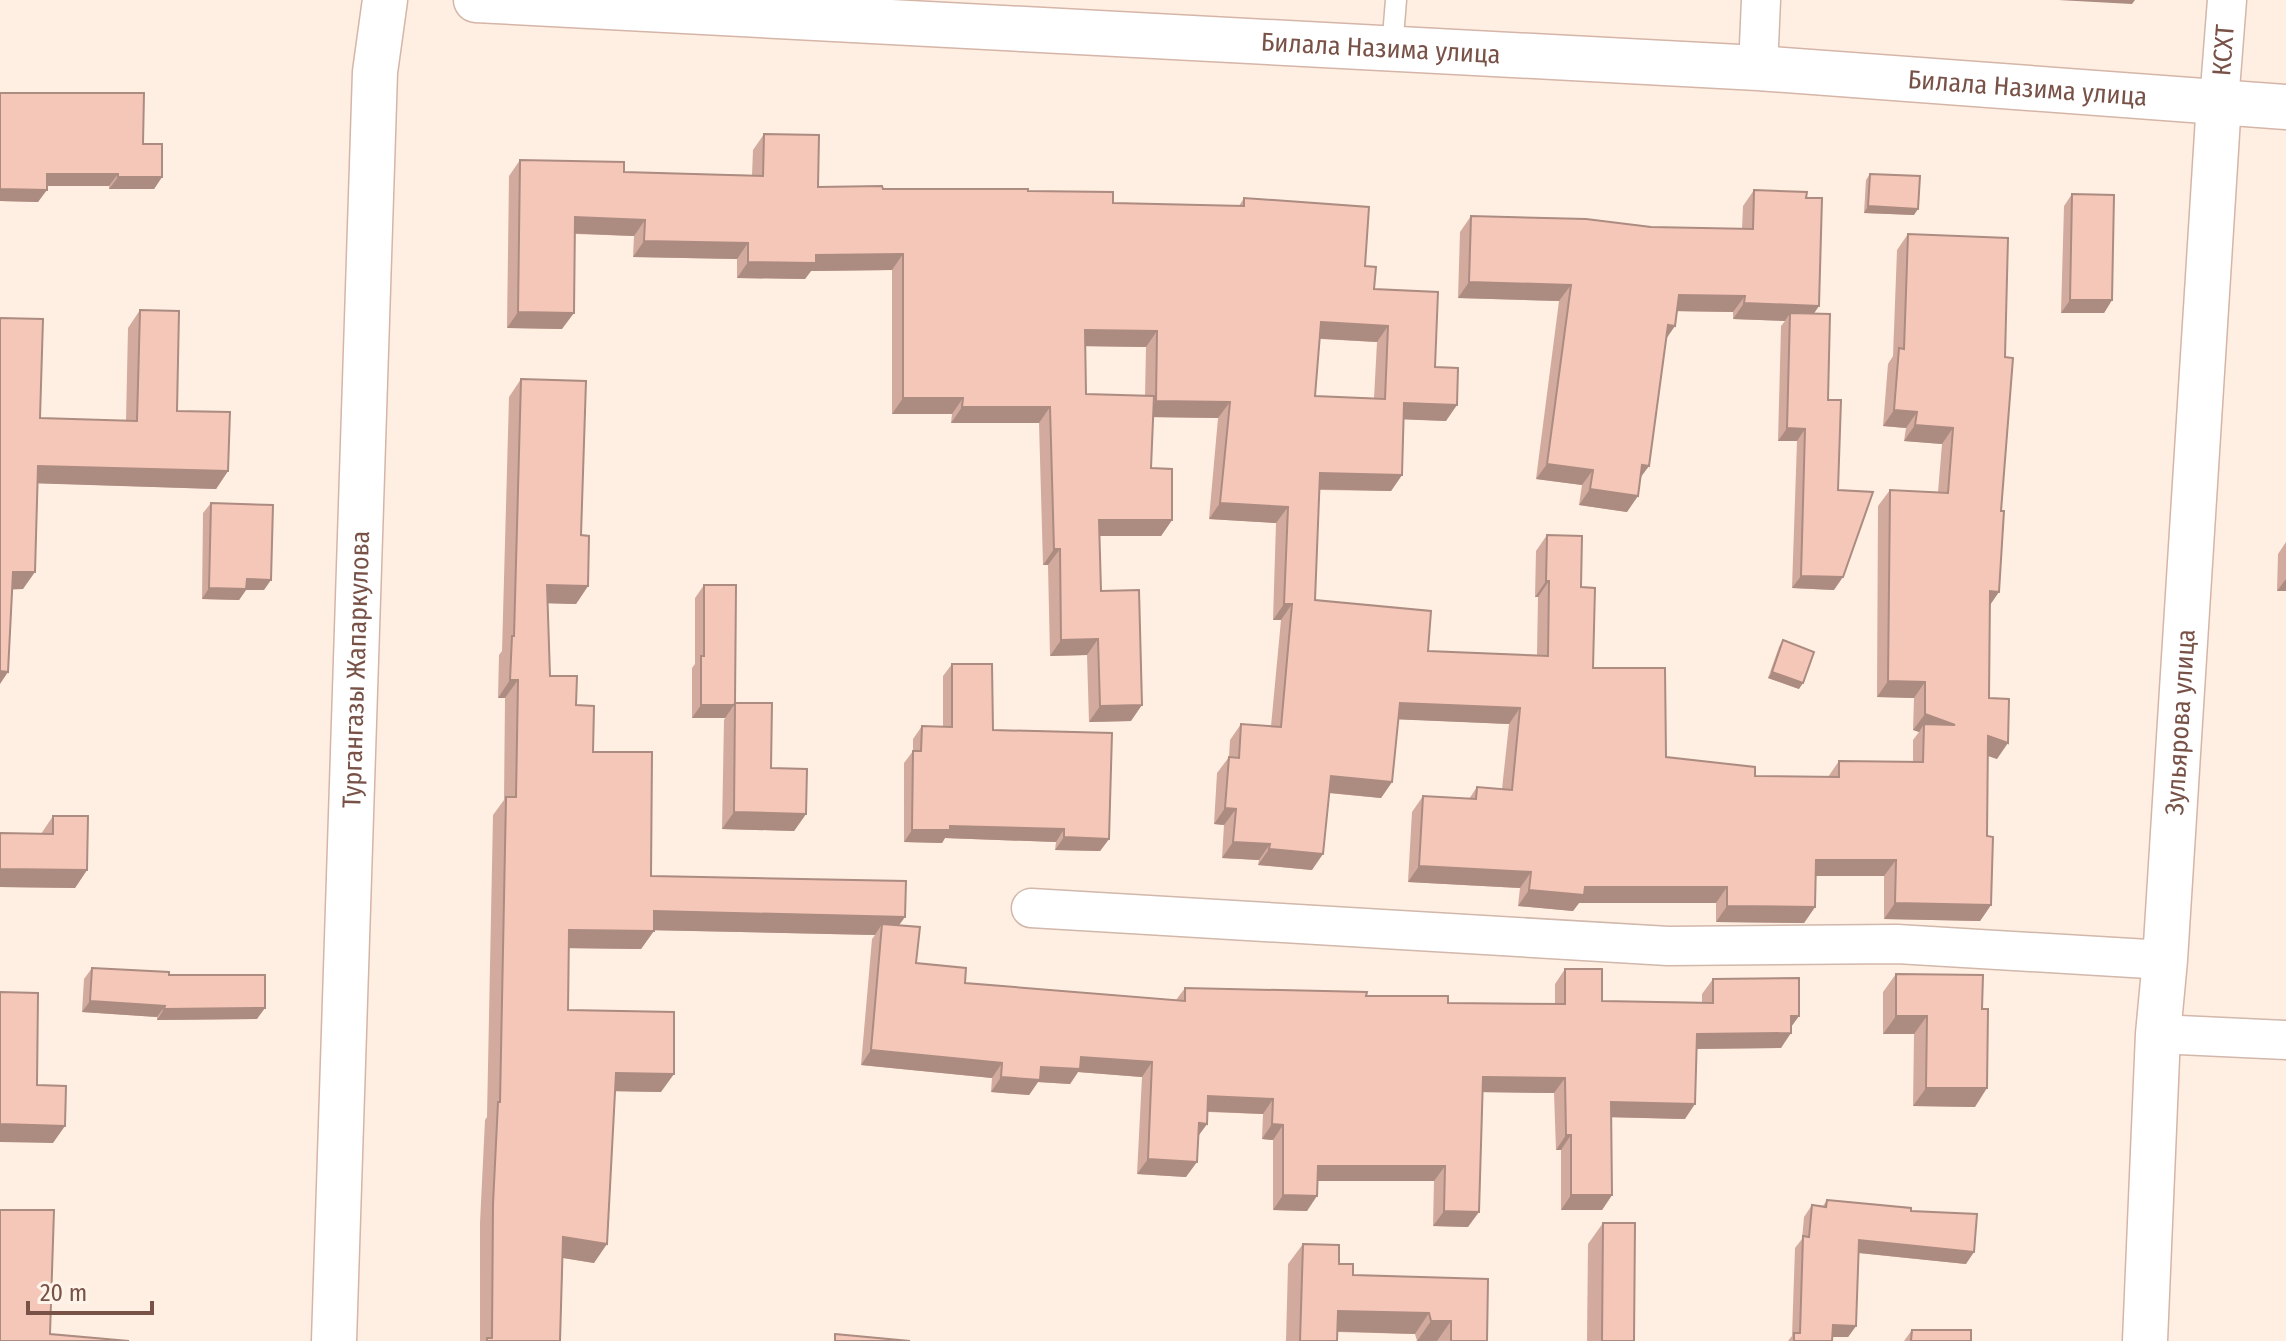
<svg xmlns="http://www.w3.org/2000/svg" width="2286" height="1341" font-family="'Fira Sans Condensed',sans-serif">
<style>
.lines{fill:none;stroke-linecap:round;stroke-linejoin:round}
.lane-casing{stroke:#d2b7ab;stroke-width:23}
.street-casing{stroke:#d2b7ab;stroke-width:41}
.secondary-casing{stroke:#d5b5a8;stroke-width:47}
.lane{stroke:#fff;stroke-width:20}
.street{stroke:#fff;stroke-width:38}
.secondary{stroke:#fff;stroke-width:44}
.wall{fill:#d3ab9e;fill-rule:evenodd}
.shaded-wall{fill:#ac8b81}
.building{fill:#f5c7b8;stroke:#ac8b81;stroke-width:2;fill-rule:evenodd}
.labels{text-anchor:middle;stroke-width:8;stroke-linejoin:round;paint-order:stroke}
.street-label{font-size:26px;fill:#785147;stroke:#fff4ea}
</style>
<rect width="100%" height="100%" fill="#feefe2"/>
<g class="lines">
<defs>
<path id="lane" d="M 1392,49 L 1396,0"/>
<g id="street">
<path d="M 1758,68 L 1761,0"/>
<path id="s1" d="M 2219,102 L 2227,0"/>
<path d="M 1031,908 L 1668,946 L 1897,944 L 2165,960"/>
<path d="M 2158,1034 L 2286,1040"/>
</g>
<g id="secondary">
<path id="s2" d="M 476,0 L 1758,68 L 2286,107"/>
<path id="s3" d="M 334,1341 L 375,72 L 385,0"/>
<path id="s4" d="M 2145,1341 L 2158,1034 L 2165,960 L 2219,102"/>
</g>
</defs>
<use href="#lane" class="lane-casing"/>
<use href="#street" class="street-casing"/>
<use href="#secondary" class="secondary-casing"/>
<use href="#lane" class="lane"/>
<use href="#street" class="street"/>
<use href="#secondary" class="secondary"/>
</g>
<g class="wall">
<path d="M 0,93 L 143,144 L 162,177 L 154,189 L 109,189 L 109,186 L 47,186 L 38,202 L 0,201 Z"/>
<path d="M 764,134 L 818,187 L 883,189 L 1028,191 L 1113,203 L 1239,206 L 1244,198 L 1365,266 L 1374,289 L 1435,367 L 1446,421 L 1404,419 L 1402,475 L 1391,491 L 1319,490 L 1315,600 L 1428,651 L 1537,655 L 1538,597 L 1535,597 L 1536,551 L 1547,535 L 1581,587 L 1593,668 L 1666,757 L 1755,776 L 1828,777 L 1839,761 L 1913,762 L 1913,740 L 1919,732 L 1913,730 L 1914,698 L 1877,697 L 1878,506 L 1890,490 L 1938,492 L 1942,444 L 1904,441 L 1906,428 L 1883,426 L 1888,364 L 1893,356 L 1897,250 L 1908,234 L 2008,238 L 1990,605 L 1989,698 L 1997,759 L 1988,756 L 1987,836 L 1991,905 L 1980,921 L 1884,919 L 1884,876 L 1816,876 L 1815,907 L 1804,923 L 1716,922 L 1716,903 L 1579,903 L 1573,911 L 1518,906 L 1520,888 L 1408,882 L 1412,812 L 1423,796 L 1469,799 L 1477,787 L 1502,789 L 1509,724 L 1398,719 L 1392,782 L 1381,798 L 1329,793 L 1312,870 L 1258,865 L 1259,860 L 1222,858 L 1224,825 L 1214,824 L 1217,773 L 1229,757 L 1230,740 L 1241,724 L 1271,726 L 1281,620 L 1273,620 L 1276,523 L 1209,519 L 1218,418 L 1153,417 L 1151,468 L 1172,520 L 1161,536 L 1099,536 L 1101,591 L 1131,721 L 1089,722 L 1087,655 L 1050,656 L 1048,565 L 1043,565 L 1039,423 L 951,423 L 952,414 L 892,414 L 892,270 L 811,271 L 805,279 L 737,278 L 737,259 L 633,257 L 634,236 L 575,234 L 562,329 L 507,328 L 509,176 L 520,160 L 624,172 L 752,175 L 753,150 ZM 1320,339 L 1377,342 L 1374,398 L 1315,396 ZM 1085,346 L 1146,347 L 1145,396 L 1086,394 Z"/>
<path d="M 1870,174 L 1914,215 L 1864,213 L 1866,180 Z"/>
<path d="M 1754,190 L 1806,198 L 1819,306 L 1813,314 L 1828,400 L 1834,590 L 1792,588 L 1797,441 L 1778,441 L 1781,326 L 1785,321 L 1733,319 L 1733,312 L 1677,311 L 1666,338 L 1641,478 L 1627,512 L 1579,505 L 1582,485 L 1536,479 L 1559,301 L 1458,298 L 1460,232 L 1471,216 L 1651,227 L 1742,229 L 1743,206 Z"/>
<path d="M 2072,194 L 2112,300 L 2104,313 L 2061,313 L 2064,206 Z"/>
<path d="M 140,310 L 177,411 L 228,471 L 216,489 L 38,483 L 23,589 L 12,589 L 0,684 L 43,319 L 40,418 L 126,421 L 128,328 Z"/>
<path d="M 521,379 L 581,535 L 588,586 L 576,604 L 548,603 L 550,676 L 576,705 L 593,752 L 651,876 L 899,925 L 916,963 L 965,983 L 1176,1000 L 1185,988 L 1366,996 L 1448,1003 L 1555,1004 L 1555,984 L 1565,969 L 1602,1001 L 1702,1002 L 1702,994 L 1713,979 L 1799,1016 L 1791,1027 L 1781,1048 L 1697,1049 L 1685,1119 L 1611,1117 L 1612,1195 L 1602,1210 L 1561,1210 L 1561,1150 L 1556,1150 L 1554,1093 L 1483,1092 L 1468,1227 L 1433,1226 L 1434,1181 L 1317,1181 L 1307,1211 L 1273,1210 L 1273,1140 L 1262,1139 L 1263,1114 L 1207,1112 L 1207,1124 L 1198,1136 L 1186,1177 L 1137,1174 L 1142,1077 L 1078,1072 L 1070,1084 L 1038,1082 L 1029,1095 L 991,1092 L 992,1078 L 861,1065 L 872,939 L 875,935 L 654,930 L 641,949 L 569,948 L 568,1010 L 661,1092 L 615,1091 L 594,1263 L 563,1258 L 560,1341 L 480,1341 L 480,1223 L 485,1120 L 487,1117 L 493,815 L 504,800 L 505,698 L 498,698 L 499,655 L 502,651 L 509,397 Z"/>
<path d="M 211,503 L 264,590 L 246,590 L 239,600 L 202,599 L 203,513 Z"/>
<path d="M 2286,542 L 2286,591 L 2277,591 L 2278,554 Z"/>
<path d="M 704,585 L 735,703 L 771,768 L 806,814 L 794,831 L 722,829 L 724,720 L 725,718 L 692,718 L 692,668 L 695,664 L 695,598 Z"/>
<path d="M 1783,640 L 1799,689 L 1768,678 L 1779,647 Z"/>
<path d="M 952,664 L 993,730 L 1109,839 L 1100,851 L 1055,850 L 1056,842 L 945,838 L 942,843 L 904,842 L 904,763 L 913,751 L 913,739 L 922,726 L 943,727 L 943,676 Z"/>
<path d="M 53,816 L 87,870 L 75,888 L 0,887 L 0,833 L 41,834 Z"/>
<path d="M 92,968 L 169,975 L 257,1019 L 157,1020 L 157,1017 L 82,1012 L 84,979 Z"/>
<path d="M 1896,974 L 1982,1009 L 1975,1107 L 1913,1106 L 1914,1034 L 1883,1034 L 1883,992 Z"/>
<path d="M 1827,1200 L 1911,1211 L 1966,1264 L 1858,1253 L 1856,1326 L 1848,1337 L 1832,1337 L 1832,1341 L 1788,1341 L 1792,1336 L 1795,1248 L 1802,1239 L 1804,1217 L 1812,1205 L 1823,1206 Z"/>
<path d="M 1603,1223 L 1634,1341 L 1587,1341 L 1588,1244 Z"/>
<path d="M 1303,1244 L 1339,1264 L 1353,1275 L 1488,1279 L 1487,1341 L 1417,1341 L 1415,1334 L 1337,1332 L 1337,1341 L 1286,1341 L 1288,1264 Z"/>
<path d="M 1912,1330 L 1971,1341 L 1904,1341 Z"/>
</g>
<g class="shaded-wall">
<path d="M 2058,0 L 2135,0 L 2132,4 Z"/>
<path d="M 47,174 L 118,174 L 109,186 L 39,186 Z"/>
<path d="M 118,177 L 162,177 L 154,189 L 109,189 Z"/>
<path d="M 0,189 L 47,190 L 38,202 L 0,201 Z"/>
<path d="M 1868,206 L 1918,209 L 1914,215 L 1864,213 Z"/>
<path d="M 575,217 L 645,220 L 634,236 L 564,233 Z"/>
<path d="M 644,241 L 748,243 L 737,259 L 633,257 Z"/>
<path d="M 903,254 L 892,270 L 811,271 L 805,279 L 737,278 L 748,262 L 816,255 Z"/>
<path d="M 1469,282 L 1571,285 L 1559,301 L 1458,298 Z"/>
<path d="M 1679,295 L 1745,296 L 1733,312 L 1668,311 Z"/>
<path d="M 2070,300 L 2112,300 L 2104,313 L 2061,313 Z"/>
<path d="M 1744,303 L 1819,306 L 1808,322 L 1790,313 L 1785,321 L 1733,319 Z"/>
<path d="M 518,312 L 574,313 L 562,329 L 507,328 Z"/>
<path d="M 1321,322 L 1388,326 L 1377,342 L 1310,338 Z"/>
<path d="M 1668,325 L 1675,326 L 1664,342 Z"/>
<path d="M 1085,330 L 1157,331 L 1146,347 L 1073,346 Z"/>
<path d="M 903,398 L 963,398 L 952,414 L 892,414 Z"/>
<path d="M 1156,401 L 1230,402 L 1218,418 L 1144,417 Z"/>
<path d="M 1404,403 L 1457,405 L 1446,421 L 1393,419 Z"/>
<path d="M 962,407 L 1050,407 L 1039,423 L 951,423 Z"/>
<path d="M 1894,410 L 1917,412 L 1906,428 L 1883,426 Z"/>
<path d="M 1915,425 L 1953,428 L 1942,444 L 1904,441 Z"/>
<path d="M 1787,428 L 1805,429 L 1797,441 L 1778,441 Z"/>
<path d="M 1547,464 L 1593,470 L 1582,485 L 1536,479 Z"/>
<path d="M 1642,465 L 1649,466 L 1638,481 Z"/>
<path d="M 38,466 L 228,471 L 216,489 L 26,483 Z"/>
<path d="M 1320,473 L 1402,475 L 1391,491 L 1309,489 Z"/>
<path d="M 1590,489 L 1638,496 L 1627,512 L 1579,505 Z"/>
<path d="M 1220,503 L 1288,507 L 1276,523 L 1209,519 Z"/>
<path d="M 1099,520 L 1172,520 L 1161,536 L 1088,536 Z"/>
<path d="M 1054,549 L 1060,549 L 1048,565 L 1043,565 Z"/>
<path d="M 13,572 L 35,572 L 23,589 L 0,590 Z"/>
<path d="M 1801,576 L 1843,577 L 1834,590 L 1792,588 Z"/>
<path d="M 247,579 L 271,580 L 264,590 L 246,590 L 239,600 L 202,599 L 209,588 Z"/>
<path d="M 2286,579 L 2286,591 L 2277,591 Z"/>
<path d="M 1546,581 L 1549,581 L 1538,597 L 1535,597 Z"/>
<path d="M 547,585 L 588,586 L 576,604 L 534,603 Z"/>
<path d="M 1990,591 L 1999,592 L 1988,608 Z"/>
<path d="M 1284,604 L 1292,604 L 1281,620 L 1273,620 Z"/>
<path d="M 1098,639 L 1087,655 L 1050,656 L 1061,640 Z"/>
<path d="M 0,671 L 8,672 L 0,684 Z"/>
<path d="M 1772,672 L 1803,683 L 1799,689 L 1768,678 Z"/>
<path d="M 510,680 L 518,680 L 505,698 L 498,698 Z"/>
<path d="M 1888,681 L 1925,682 L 1914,698 L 1877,697 Z"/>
<path d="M 1400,703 L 1520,708 L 1509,724 L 1389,719 Z"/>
<path d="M 701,705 L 734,705 L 725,718 L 692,718 Z"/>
<path d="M 1142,705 L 1131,721 L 1089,722 L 1100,706 Z"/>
<path d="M 1925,714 L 1955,725 L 1924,724 L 1919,732 L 1913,730 Z"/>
<path d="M 1988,736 L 2008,743 L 1997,759 L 1977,752 Z"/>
<path d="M 1331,776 L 1392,782 L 1381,798 L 1320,792 Z"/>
<path d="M 1225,808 L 1236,809 L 1224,825 L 1214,824 Z"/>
<path d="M 734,812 L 806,814 L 794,831 L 722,829 Z"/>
<path d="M 950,826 L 1064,829 L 1056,842 L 945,838 L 942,843 L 904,842 L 912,830 Z"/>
<path d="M 1064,837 L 1109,839 L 1100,851 L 1055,850 Z"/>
<path d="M 1233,842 L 1270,844 L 1259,860 L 1222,858 Z"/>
<path d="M 1269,849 L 1323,854 L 1312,870 L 1258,865 Z"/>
<path d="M 1816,860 L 1896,860 L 1884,876 L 1805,876 Z"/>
<path d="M 1419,866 L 1531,872 L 1520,888 L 1408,882 Z"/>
<path d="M 0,869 L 87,870 L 75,888 L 0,887 Z"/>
<path d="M 1585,887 L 1727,887 L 1716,903 L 1579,903 L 1573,911 L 1518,906 L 1529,890 Z"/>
<path d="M 1895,903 L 1991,905 L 1980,921 L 1884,919 Z"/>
<path d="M 1727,906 L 1815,907 L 1804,923 L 1716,922 Z"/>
<path d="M 654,911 L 905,917 L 892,935 L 882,924 L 875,935 L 642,930 Z"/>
<path d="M 569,930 L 654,931 L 641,949 L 556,948 Z"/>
<path d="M 90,1001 L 165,1006 L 157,1017 L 82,1012 Z"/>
<path d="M 265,1008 L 257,1019 L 157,1020 L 164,1009 Z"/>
<path d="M 1791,1016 L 1799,1016 L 1788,1031 Z"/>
<path d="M 1896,1016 L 1927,1016 L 1914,1034 L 1883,1034 Z"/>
<path d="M 1791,1033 L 1781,1048 L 1686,1049 L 1697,1034 Z"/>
<path d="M 871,1050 L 1002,1063 L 992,1078 L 861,1065 Z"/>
<path d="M 1081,1057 L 1152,1062 L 1142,1077 L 1078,1072 L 1070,1084 L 1038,1082 L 1029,1095 L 991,1092 L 1001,1077 Z"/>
<path d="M 616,1073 L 674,1074 L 661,1092 L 603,1091 Z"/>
<path d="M 1483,1077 L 1565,1078 L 1554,1093 L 1473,1092 Z"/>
<path d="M 1926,1088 L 1987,1088 L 1975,1107 L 1913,1106 Z"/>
<path d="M 1208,1096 L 1273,1099 L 1263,1114 L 1197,1111 Z"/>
<path d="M 1611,1102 L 1695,1104 L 1685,1119 L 1601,1117 Z"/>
<path d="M 1199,1123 L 1207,1124 L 1196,1139 Z"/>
<path d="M 0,1124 L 65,1126 L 53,1143 L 0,1142 Z"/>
<path d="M 1272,1124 L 1283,1125 L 1273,1140 L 1262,1139 Z"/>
<path d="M 1566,1135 L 1571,1135 L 1561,1150 L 1556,1150 Z"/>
<path d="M 1148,1159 L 1197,1162 L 1186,1177 L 1137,1174 Z"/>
<path d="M 1318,1166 L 1445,1166 L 1434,1181 L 1307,1181 Z"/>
<path d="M 1283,1195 L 1317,1196 L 1307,1211 L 1273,1210 Z"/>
<path d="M 1571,1195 L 1612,1195 L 1602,1210 L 1561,1210 Z"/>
<path d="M 1444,1211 L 1479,1212 L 1468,1227 L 1433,1226 Z"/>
<path d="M 563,1237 L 607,1244 L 594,1263 L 551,1256 Z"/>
<path d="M 1859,1240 L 1974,1252 L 1966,1264 L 1850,1252 Z"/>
<path d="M 1338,1311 L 1429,1313 L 1415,1334 L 1324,1331 Z"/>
<path d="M 1431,1321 L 1451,1321 L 1437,1341 L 1417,1341 Z"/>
<path d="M 1833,1325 L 1856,1326 L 1848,1337 L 1824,1337 Z"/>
</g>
<g class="building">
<path d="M 0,93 L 144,93 L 143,144 L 162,144 L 162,177 L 118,177 L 118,174 L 47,174 L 47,190 L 0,189 Z"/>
<path d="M 764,134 L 819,135 L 818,187 L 882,186 L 883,189 L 1028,189 L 1028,191 L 1113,192 L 1113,203 L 1244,206 L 1244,198 L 1369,207 L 1365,266 L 1376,267 L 1374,289 L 1438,292 L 1435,367 L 1458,368 L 1457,405 L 1404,403 L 1402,475 L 1320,473 L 1315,600 L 1431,611 L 1428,651 L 1548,656 L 1549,581 L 1546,581 L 1547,535 L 1582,536 L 1581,587 L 1595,588 L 1593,668 L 1665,668 L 1666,757 L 1755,767 L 1755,776 L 1839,777 L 1839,761 L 1923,762 L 1924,724 L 1955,725 L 1925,714 L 1925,682 L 1888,681 L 1890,490 L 1948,493 L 1953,428 L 1915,425 L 1917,412 L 1894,410 L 1899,348 L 1904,349 L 1908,234 L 2008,238 L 2005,357 L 2013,358 L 2001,511 L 2004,511 L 1999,592 L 1990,591 L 1989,698 L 2009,699 L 2008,743 L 1988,736 L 1987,836 L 1993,837 L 1991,905 L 1895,903 L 1896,860 L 1816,860 L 1815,907 L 1727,906 L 1727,887 L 1585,887 L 1584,895 L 1529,890 L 1531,872 L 1419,866 L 1423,796 L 1476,799 L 1477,787 L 1512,790 L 1520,708 L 1400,703 L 1392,782 L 1331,776 L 1323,854 L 1269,849 L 1270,844 L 1233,842 L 1236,809 L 1225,808 L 1229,757 L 1239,758 L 1241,724 L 1281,727 L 1292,604 L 1284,604 L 1288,507 L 1220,503 L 1230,402 L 1156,401 L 1157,331 L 1085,330 L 1086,394 L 1154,396 L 1151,468 L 1172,469 L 1172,520 L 1099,520 L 1101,591 L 1139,590 L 1142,705 L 1100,706 L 1098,639 L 1061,640 L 1060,549 L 1054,549 L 1050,407 L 962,407 L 963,398 L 903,398 L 903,254 L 816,255 L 816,263 L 748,262 L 748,243 L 644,241 L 645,220 L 575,217 L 574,313 L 518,312 L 520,160 L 624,162 L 624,172 L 763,176 ZM 1321,322 L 1388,326 L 1385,399 L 1315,396 Z"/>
<path d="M 1870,174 L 1920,176 L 1918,209 L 1868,206 Z"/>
<path d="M 1754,190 L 1807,192 L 1806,198 L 1822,198 L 1819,306 L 1744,303 L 1745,296 L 1679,295 L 1675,326 L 1668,325 L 1649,466 L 1642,465 L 1638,496 L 1590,489 L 1593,470 L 1547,464 L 1571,285 L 1469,282 L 1471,216 L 1586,219 L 1651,227 L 1753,229 Z"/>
<path d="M 2072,194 L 2114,195 L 2112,300 L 2070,300 Z"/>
<path d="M 140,310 L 179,311 L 177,411 L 230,412 L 228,471 L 38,466 L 35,572 L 13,572 L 8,672 L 0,671 L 0,318 L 43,319 L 40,418 L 137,421 Z"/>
<path d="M 1790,313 L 1830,314 L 1828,400 L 1841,400 L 1838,490 L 1873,492 L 1843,577 L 1801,576 L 1805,429 L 1787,428 Z"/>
<path d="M 521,379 L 586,381 L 581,535 L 589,536 L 588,586 L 547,585 L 550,676 L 577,676 L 576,705 L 594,706 L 593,752 L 652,752 L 651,876 L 906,881 L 905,917 L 654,911 L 654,931 L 569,930 L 568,1010 L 674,1012 L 674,1074 L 616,1073 L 607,1244 L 563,1237 L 560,1341 L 487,1341 L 487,1338 L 492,1338 L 493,1204 L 498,1102 L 500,1102 L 506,797 L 516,797 L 518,680 L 510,680 L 512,636 L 514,636 Z"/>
<path d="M 211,503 L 273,505 L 271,580 L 247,579 L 246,589 L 209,588 Z"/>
<path d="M 704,585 L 736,585 L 735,703 L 734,705 L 701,705 L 701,656 L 704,656 Z"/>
<path d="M 1783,640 L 1814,652 L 1803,683 L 1772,672 Z"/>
<path d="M 952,664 L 992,664 L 993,730 L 1112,733 L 1109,839 L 1064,837 L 1064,829 L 950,826 L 950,830 L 912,830 L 913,751 L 921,751 L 922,726 L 952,727 Z"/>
<path d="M 735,703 L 772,703 L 771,768 L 807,769 L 806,814 L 734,812 Z"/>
<path d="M 53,816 L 88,816 L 87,870 L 0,869 L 0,833 L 53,834 Z"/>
<path d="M 882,924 L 920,927 L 916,963 L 966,968 L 965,983 L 1185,1001 L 1185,988 L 1367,992 L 1366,996 L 1448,996 L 1448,1003 L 1565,1004 L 1565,969 L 1602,969 L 1602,1001 L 1713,1003 L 1713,979 L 1799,978 L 1799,1016 L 1791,1016 L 1791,1033 L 1697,1034 L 1695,1104 L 1611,1102 L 1612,1195 L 1571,1195 L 1571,1135 L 1566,1135 L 1565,1078 L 1483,1077 L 1479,1212 L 1444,1211 L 1445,1166 L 1318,1166 L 1317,1196 L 1283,1195 L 1283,1125 L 1272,1124 L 1273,1099 L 1208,1096 L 1207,1124 L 1199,1123 L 1197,1162 L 1148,1159 L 1152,1062 L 1081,1057 L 1080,1069 L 1041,1067 L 1040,1080 L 1001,1077 L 1002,1063 L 871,1050 Z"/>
<path d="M 92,968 L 169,972 L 169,975 L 265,975 L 265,1008 L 164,1009 L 165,1006 L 90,1001 Z"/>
<path d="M 1896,974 L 1983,975 L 1982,1009 L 1988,1009 L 1987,1088 L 1926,1088 L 1927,1016 L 1896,1016 Z"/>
<path d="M 0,992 L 38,993 L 37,1085 L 66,1086 L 65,1126 L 0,1124 Z"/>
<path d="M 1827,1200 L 1911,1208 L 1911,1211 L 1977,1214 L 1974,1252 L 1859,1240 L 1856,1326 L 1833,1325 L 1832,1341 L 1794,1341 L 1794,1333 L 1800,1333 L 1803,1236 L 1809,1237 L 1812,1205 L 1826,1207 Z"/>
<path d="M 0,1210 L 54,1210 L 50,1334 L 129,1341 L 0,1341 Z"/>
<path d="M 1603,1223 L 1635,1223 L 1634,1341 L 1602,1341 Z"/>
<path d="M 1303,1244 L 1339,1245 L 1339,1264 L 1353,1264 L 1353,1275 L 1488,1279 L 1487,1341 L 1451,1341 L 1451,1321 L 1431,1321 L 1429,1313 L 1338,1311 L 1337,1341 L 1300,1341 Z"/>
<path d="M 1912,1330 L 1971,1330 L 1971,1341 L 1911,1341 Z"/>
<path d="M 835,1334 L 910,1341 L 835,1341 Z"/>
</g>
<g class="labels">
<g class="street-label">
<text dy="9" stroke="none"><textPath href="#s2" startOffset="906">Билала Назима улица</textPath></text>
<text dy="9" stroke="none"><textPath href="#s1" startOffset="52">КСХТ</textPath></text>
<text dy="9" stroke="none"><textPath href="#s2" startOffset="1554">Билала Назима улица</textPath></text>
<text dy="9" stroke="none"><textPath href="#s3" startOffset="672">Тургангазы Жапаркулова</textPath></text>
<text dy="9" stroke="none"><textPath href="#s4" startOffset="620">Зульярова улица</textPath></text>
</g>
</g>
<path d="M28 1301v12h124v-12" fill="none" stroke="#785147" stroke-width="4"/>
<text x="40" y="1301" font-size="24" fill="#785147" stroke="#fff4ea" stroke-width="6" paint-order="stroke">20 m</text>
</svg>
